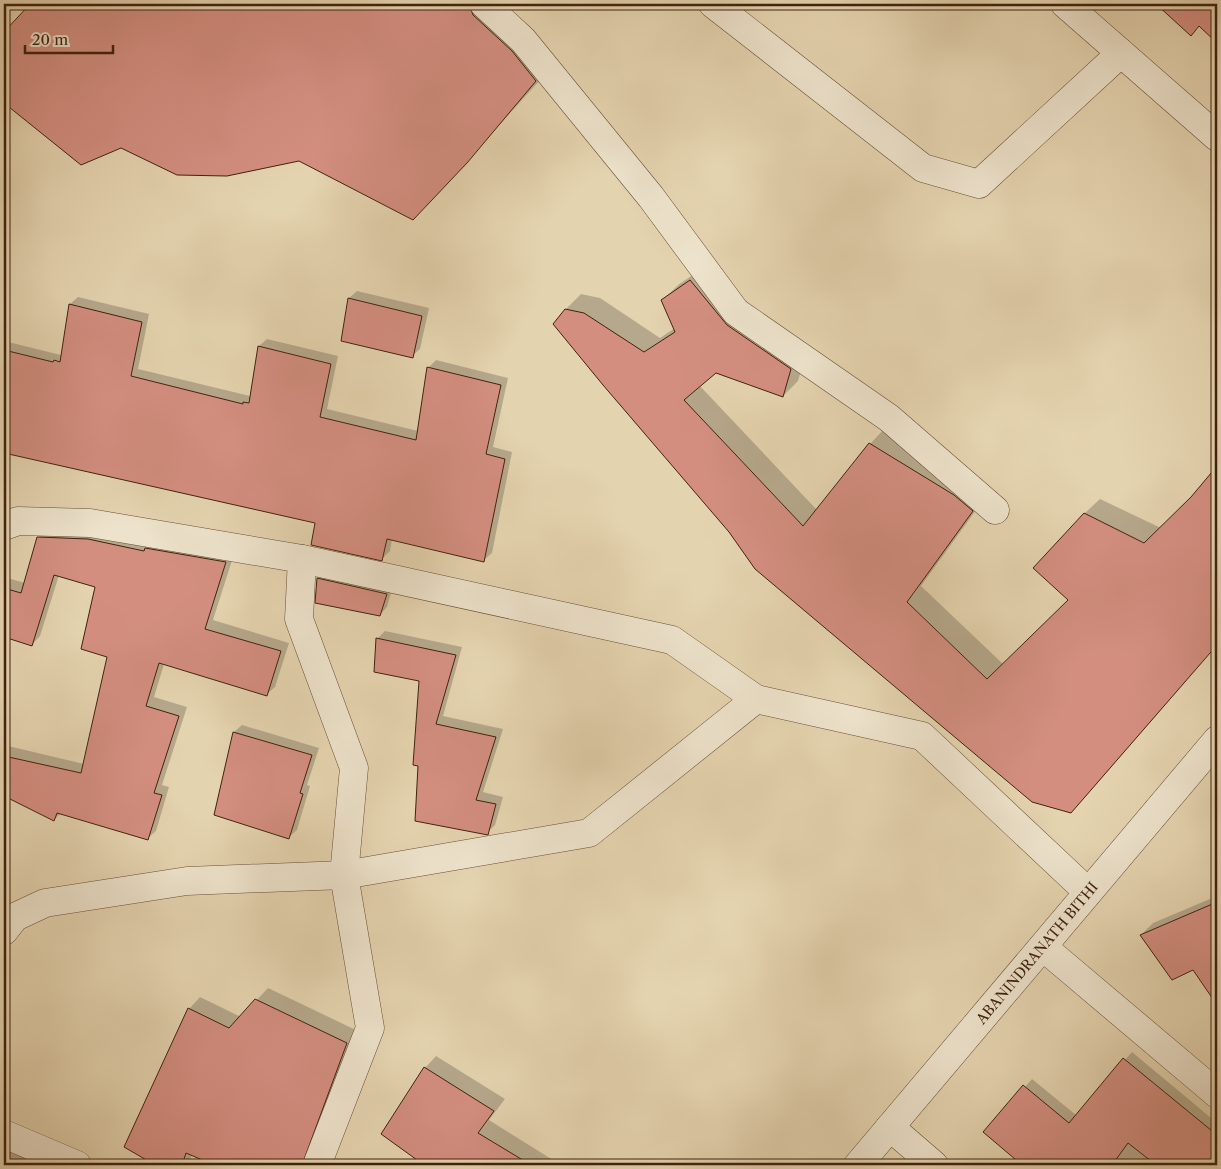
<svg xmlns="http://www.w3.org/2000/svg" width="1221" height="1169" font-family="'Libre Caslon Text',serif">
<style>
.shadow{fill:#0003}
.building{fill:#d38e80;stroke:#41220e}
.lines{fill:none;stroke-linecap:round;stroke-linejoin:round}
.minor-casing{stroke:#6a4e36;stroke-width:29}
.minor{stroke:#ede2cb;stroke-width:28}
.labels{text-anchor:middle;stroke-width:4;stroke-linejoin:round;paint-order:stroke}
.street-label{font-size:14px;fill:#41220e;stroke:#ede2cb}
</style>
<rect width="100%" height="100%" fill="#e4d3af"/>
<filter id="stains"><feTurbulence type="fractalNoise" baseFrequency=".004" numOctaves="4"/><feColorMatrix values="0 0 0 0 .2 0 0 0 0 .09 0 0 0 0 .02 0 0 0 .5 -.17"/></filter>
<radialGradient id="worn" r=".72"><stop offset=".6" stop-color="#630" stop-opacity="0"/><stop offset="1" stop-color="#630" stop-opacity=".3"/></radialGradient>
<g class="shadow">
<path d="M 31,4 L 492,4 L 543,77 L 428,203 L 299,159 L 121,147 L 81,164 L 4,101 L 4,34 Z"/>
<path d="M 1159,4 L 1217,4 L 1217,41 L 1200,25 L 1191,34 Z"/>
<path d="M 706,266 L 742,310 L 806,354 L 798,381 L 783,396 L 716,372 L 700,386 L 817,510 L 870,444 L 885,428 L 987,495 L 921,586 L 1003,664 L 1069,600 L 1084,514 L 1100,499 L 1161,528 L 1195,495 L 1217,468 L 1217,645 L 1086,796 L 1033,801 L 756,568 L 566,309 L 581,294 L 600,298 L 660,338 L 675,328 L 663,300 L 678,285 Z"/>
<path d="M 357,291 L 429,308 L 420,349 L 412,356 L 349,298 Z"/>
<path d="M 78,297 L 149,314 L 138,369 L 250,396 L 259,346 L 267,339 L 338,356 L 327,409 L 418,431 L 428,368 L 436,360 L 508,378 L 493,447 L 512,452 L 492,553 L 484,560 L 392,539 L 390,551 L 382,559 L 316,522 L 4,453 L 4,341 L 61,355 L 70,304 Z"/>
<path d="M 46,529 L 234,554 L 213,620 L 289,643 L 275,687 L 266,695 L 164,664 L 154,697 L 187,707 L 162,785 L 169,787 L 156,831 L 147,839 L 61,813 L 54,820 L 7,797 L 4,808 L 4,745 L 84,764 L 109,657 L 96,586 L 59,575 L 40,636 L 32,645 L 4,636 L 4,577 L 25,583 L 38,538 Z"/>
<path d="M 326,571 L 393,586 L 387,607 L 380,615 L 318,579 Z"/>
<path d="M 385,631 L 462,647 L 443,716 L 503,729 L 483,792 L 503,797 L 495,825 L 487,833 L 419,765 L 420,680 L 377,639 Z"/>
<path d="M 242,725 L 319,748 L 307,785 L 310,786 L 297,830 L 289,837 L 215,815 L 234,732 Z"/>
<path d="M 1217,896 L 1217,1002 L 1194,968 L 1141,935 L 1153,923 Z"/>
<path d="M 268,988 L 358,1031 L 311,1165 L 218,1165 L 192,1155 L 188,1165 L 158,1165 L 126,1147 L 189,1009 L 200,997 L 241,1017 Z"/>
<path d="M 1132,1052 L 1217,1123 L 1217,1165 L 1025,1165 L 985,1132 L 1032,1079 L 1076,1115 Z"/>
<path d="M 436,1056 L 505,1099 L 489,1120 L 561,1165 L 427,1165 L 382,1133 L 425,1068 Z"/>
<path d="M 4,1147 L 63,1165 L 4,1165 Z"/>
</g>
<g class="building">
<path d="M 30,4 L 469,4 L 473,15 L 512,51 L 536,81 L 467,163 L 413,220 L 299,161 L 227,176 L 177,175 L 121,148 L 81,165 L 4,103 L 4,32 Z"/>
<path d="M 1156,4 L 1217,4 L 1217,43 L 1199,26 L 1191,36 Z"/>
<path d="M 690,280 L 727,325 L 791,369 L 783,397 L 716,373 L 684,400 L 803,526 L 869,443 L 954,495 L 973,511 L 907,602 L 987,679 L 1068,600 L 1033,568 L 1084,513 L 1144,543 L 1191,497 L 1217,466 L 1217,645 L 1071,813 L 1032,802 L 755,569 L 729,532 L 603,385 L 553,324 L 565,309 L 584,313 L 644,352 L 675,332 L 661,300 Z"/>
<path d="M 348,298 L 422,316 L 413,358 L 341,341 Z"/>
<path d="M 69,304 L 142,322 L 131,376 L 243,404 L 243,402 L 249,403 L 258,346 L 331,364 L 320,417 L 416,440 L 427,367 L 501,385 L 486,454 L 505,459 L 484,562 L 387,539 L 382,561 L 311,545 L 315,523 L 4,453 L 4,350 L 53,362 L 54,360 L 60,362 Z"/>
<path d="M 37,537 L 88,539 L 144,551 L 145,548 L 226,562 L 205,629 L 281,651 L 267,696 L 159,663 L 146,706 L 179,716 L 154,793 L 162,795 L 148,840 L 57,813 L 54,821 L 4,796 L 4,756 L 81,773 L 107,657 L 81,649 L 95,587 L 54,575 L 32,646 L 4,637 L 4,588 L 21,593 Z"/>
<path d="M 317,578 L 387,594 L 380,616 L 315,603 Z"/>
<path d="M 376,638 L 456,655 L 436,724 L 496,737 L 476,800 L 496,804 L 488,835 L 415,821 L 418,766 L 413,765 L 419,681 L 374,672 Z"/>
<path d="M 233,732 L 312,755 L 300,793 L 303,794 L 289,839 L 214,815 Z"/>
<path d="M 1217,902 L 1217,1005 L 1193,970 L 1172,980 L 1140,935 Z"/>
<path d="M 255,999 L 347,1043 L 302,1165 L 214,1165 L 186,1153 L 182,1165 L 155,1165 L 124,1147 L 188,1008 L 229,1028 Z"/>
<path d="M 1123,1058 L 1217,1135 L 1217,1165 L 1156,1165 L 1128,1143 L 1112,1165 L 1022,1165 L 983,1132 L 1023,1085 L 1069,1123 Z"/>
<path d="M 424,1067 L 494,1111 L 478,1133 L 531,1165 L 424,1165 L 381,1134 Z"/>
</g>
<g class="lines">
<defs>
<g id="minor">
<path d="M 484,4 L 523,40 L 651,197 L 736,312 L 889,418 L 995,510"/>
<path d="M 713,4 L 923,168 L 979,184 L 1121,53"/>
<path d="M 1065,4 L 1217,137"/>
<path d="M 4,526 L 18,521 L 90,523 L 302,559 L 299,619 L 354,768 L 344,875 L 370,1028 L 317,1165"/>
<path d="M 302,559 L 672,640 L 756,699 L 922,736 L 1088,892"/>
<path d="M 4,931 L 15,917 L 45,903 L 187,881 L 344,875 L 589,833 L 756,699"/>
<path d="M 1043,947 L 1217,1094"/>
<path d="M 890,1127 L 934,1165"/>
<path d="M 4,1134 L 77,1165"/>
<path d="M 858,1165 L 1217,740"/>
</g>
</defs>
<use href="#minor" class="minor-casing"/>
<use href="#minor" class="minor"/>
</g>
<g class="labels">
<g class="street-label">
<text transform="translate(1037 953) rotate(-50)" y="5">ABANINDRANATH BITHI</text>
</g>
</g>
<rect width="1221" height="1169" fill="none" stroke="#e4d3af" stroke-width="20"/>
<rect x="5" y="5" width="1211" height="1159" fill="none" stroke="#41220e" stroke-width="2.5"/>
<rect x="10" y="10" width="1201" height="1149" fill="none" stroke="#41220e"/>
<path d="M25 45v8h88v-8" fill="none" stroke="#41220e" stroke-width="2.5"/>
<text x="32" y="45" font-size="15" fill="#41220e" stroke="#ede2cb" stroke-width="4" paint-order="stroke">20 m</text>
<rect width="100%" height="100%" filter="url(#stains)"/>
<rect width="100%" height="100%" fill="url(#worn)"/>
</svg>
